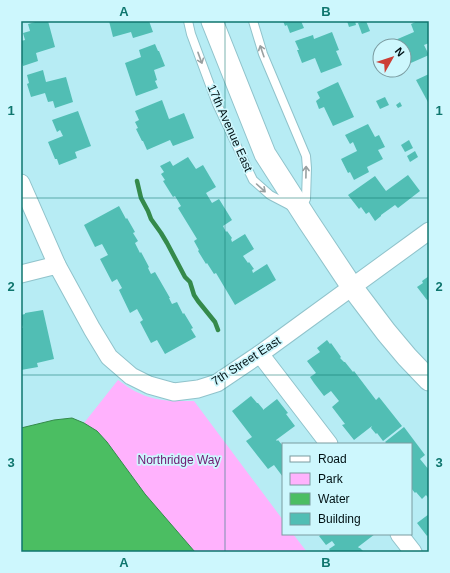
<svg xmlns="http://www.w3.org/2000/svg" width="450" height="573" font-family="Helvetica,sans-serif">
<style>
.green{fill:#ffb2fd}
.water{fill:#4bbe62;stroke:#348a4b}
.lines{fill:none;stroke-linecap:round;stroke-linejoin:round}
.stream{stroke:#348a4b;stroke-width:4.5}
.building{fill:#51beb4}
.service-casing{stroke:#90c3cb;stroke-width:10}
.minor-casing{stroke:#90c3cb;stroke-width:19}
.tertiary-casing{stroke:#90c3cb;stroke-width:23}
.service{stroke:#fff;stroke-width:8}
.minor{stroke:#fff;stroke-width:17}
.tertiary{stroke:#fff;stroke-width:21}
.oneway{stroke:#99a0a1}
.grid{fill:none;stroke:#0f766e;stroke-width:1;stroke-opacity:0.55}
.labels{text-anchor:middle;stroke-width:3.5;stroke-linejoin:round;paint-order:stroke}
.street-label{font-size:12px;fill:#001114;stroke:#cdf7fd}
.park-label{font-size:12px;fill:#6f1971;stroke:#cdf7fd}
.neatline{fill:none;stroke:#0f766e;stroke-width:1.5}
.grid-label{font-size:13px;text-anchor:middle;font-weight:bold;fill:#0f766e}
</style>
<rect width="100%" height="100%" fill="#b7ecf4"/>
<path class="green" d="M 118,380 C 124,384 131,390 139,393 C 156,402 176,401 194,401 L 283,520 L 283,534 L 293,534 L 307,552 L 195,552 L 145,494 L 107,442 L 97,431 L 84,423 Z"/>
<path class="water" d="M 72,418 L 84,423 L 97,431 L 107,442 L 145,494 L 195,552 L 21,552 L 21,428 L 54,420 Z"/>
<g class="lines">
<path class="stream" d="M 137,181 L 141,198 L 148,211 L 151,219 L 161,233 L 167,243 L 185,277 L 190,282 L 194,295 L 198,301 L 215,322 L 218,330"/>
</g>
<g class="building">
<path d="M 39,21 L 48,21 L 55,47 L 36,53 L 38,61 L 23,66 L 21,59 L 21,41 L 25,40 L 23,33 L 30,31 L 28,24 Z"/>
<path d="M 109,21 L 149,21 L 153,32 L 133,38 L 131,32 L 113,37 Z"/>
<path d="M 283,21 L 301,21 L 304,28 L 290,33 L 287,25 L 285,26 Z"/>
<path d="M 347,21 L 355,21 L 356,25 L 349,27 Z"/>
<path d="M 364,21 L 366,21 L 370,31 L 362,34 L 358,23 Z"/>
<path d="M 418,21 L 428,21 L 429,23 L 429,43 L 424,45 L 429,55 L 404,66 L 404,46 L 395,46 L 393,41 L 414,32 L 411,24 Z"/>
<path d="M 332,32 L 339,50 L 336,51 L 342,65 L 321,73 L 315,58 L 302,63 L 297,50 L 299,50 L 295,41 L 313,35 L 314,39 Z"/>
<path d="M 155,44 L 158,51 L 159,51 L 165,66 L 154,70 L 157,80 L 155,81 L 158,88 L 136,96 L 125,63 L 141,57 L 139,50 Z"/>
<path d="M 43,70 L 46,82 L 66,77 L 73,102 L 55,108 L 53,101 L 48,102 L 45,93 L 31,97 L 27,84 L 29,83 L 27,75 Z"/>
<path d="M 429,74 L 429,104 L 416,80 Z"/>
<path d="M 338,82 L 354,117 L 333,126 L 324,107 L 319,109 L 316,101 L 320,98 L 317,92 Z"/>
<path d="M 385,97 L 389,105 L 380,109 L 376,101 Z"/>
<path d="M 162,100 L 169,119 L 184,113 L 194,138 L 173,146 L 170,140 L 147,150 L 143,141 L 142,141 L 136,129 L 138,128 L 135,122 L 139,120 L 135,111 Z"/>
<path d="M 400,102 L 402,106 L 398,108 L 396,105 Z"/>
<path d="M 78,111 L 91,146 L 75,152 L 77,158 L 59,165 L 57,159 L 55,159 L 48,142 L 63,136 L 60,130 L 57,132 L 52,120 Z"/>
<path d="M 368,124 L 375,137 L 379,135 L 385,147 L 378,150 L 383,159 L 367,167 L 369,172 L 354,180 L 350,172 L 348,173 L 341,159 L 357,151 L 353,142 L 350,144 L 345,135 Z"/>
<path d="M 409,140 L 413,148 L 405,152 L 401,145 Z"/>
<path d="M 415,151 L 418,157 L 410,162 L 407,156 Z"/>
<path d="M 188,157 L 196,169 L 203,165 L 216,187 L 206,193 L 212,203 L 219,199 L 232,220 L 223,226 L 226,232 L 227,231 L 232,238 L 231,239 L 232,242 L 245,234 L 254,249 L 243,256 L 248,263 L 249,262 L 254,269 L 252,270 L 253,273 L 267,264 L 276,280 L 235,305 L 216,273 L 214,274 L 207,263 L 206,264 L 198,251 L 199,250 L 194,241 L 197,239 L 178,208 L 181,206 L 175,196 L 173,197 L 163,181 L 165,180 L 161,174 L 164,172 L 160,166 L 170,161 L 173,166 Z"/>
<path d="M 408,175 L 420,191 L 398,208 L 395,205 L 381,215 L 381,216 L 375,221 L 369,212 L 366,214 L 361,207 L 359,209 L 348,195 L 375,176 L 386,191 Z"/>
<path d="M 119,206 L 126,219 L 127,218 L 135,232 L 133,233 L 138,241 L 135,243 L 140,253 L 141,252 L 149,267 L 148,268 L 151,274 L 155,272 L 170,298 L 169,298 L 172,304 L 177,302 L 183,314 L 184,313 L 193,328 L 191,329 L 196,337 L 165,354 L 157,340 L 151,343 L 140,322 L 143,320 L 137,309 L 130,313 L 119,290 L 122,288 L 117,279 L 112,282 L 100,259 L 108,255 L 102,244 L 95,247 L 84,225 Z"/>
<path d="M 429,276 L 429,299 L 427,300 L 417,287 L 423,283 L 422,281 Z"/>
<path d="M 43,310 L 54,359 L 37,363 L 38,367 L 21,370 L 21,328 L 23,328 L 21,321 L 21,315 L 25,314 L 25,313 Z"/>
<path d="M 327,340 L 330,344 L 331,343 L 341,357 L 340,358 L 344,362 L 345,362 L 353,372 L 354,371 L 376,400 L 379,397 L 402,426 L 383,441 L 377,433 L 376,434 L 371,428 L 372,426 L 354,440 L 342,425 L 345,424 L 332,407 L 339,401 L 331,391 L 324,396 L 314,383 L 310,377 L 316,373 L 307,361 L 320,352 L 317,348 Z"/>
<path d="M 251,396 L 257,403 L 258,403 L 263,409 L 263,410 L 277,399 L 288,413 L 286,414 L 295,426 L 276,440 L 277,441 L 278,440 L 283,446 L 282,447 L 283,449 L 283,477 L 274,465 L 268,469 L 246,441 L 252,437 L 232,411 Z"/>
<path d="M 404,427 L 425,455 L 420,459 L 429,470 L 429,499 L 426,495 L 422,499 L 416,492 L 415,493 L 411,488 L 411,444 L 387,444 L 385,442 Z"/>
<path d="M 429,514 L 429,537 L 428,535 L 427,536 L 417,523 Z"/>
<path d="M 322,534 L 375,534 L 358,547 L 359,548 L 360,548 L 364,552 L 331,552 L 329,549 L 335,545 L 332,541 L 326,545 L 319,536 Z"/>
</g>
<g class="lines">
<defs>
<g id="service">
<path d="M 188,21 L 191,34 L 217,104 L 253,180 L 270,195 L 293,207"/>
<path d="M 253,21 L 263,54 L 306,156 L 307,168 L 306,199 L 302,207"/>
</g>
<g id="minor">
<path d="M 21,183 L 57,265"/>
<path d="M 21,274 L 57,265 L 92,329 L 109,357 L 131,376 L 149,385 L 174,392 L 198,389 L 217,383 L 260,354 L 429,231"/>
<path d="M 260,354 L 329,444"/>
<path d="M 399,534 L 413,552"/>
</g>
<path id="tertiary" d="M 212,21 L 265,154 L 308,221 L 352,287 L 386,332 L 407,357 L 429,380"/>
</defs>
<use href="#service" class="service-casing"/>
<use href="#minor" class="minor-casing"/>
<use href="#tertiary" class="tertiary-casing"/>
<use href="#service" class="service"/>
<use href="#minor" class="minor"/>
<use href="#tertiary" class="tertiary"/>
</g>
<defs><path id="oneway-shaft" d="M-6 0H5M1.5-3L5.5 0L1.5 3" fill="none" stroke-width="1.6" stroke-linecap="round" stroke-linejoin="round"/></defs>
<g class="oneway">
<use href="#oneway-shaft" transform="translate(262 51) rotate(-109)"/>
<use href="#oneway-shaft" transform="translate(200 58) rotate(70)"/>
<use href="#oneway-shaft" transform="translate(306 172) rotate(-89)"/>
<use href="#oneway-shaft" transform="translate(261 188) rotate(42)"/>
</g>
<path class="grid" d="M 225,21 L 225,552M 21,198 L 429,198M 21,375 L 429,375"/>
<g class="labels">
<g class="street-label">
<text transform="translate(230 128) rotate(66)" y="4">17th Avenue East</text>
<text transform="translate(246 361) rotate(-33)" y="4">7th Street East</text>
</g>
<g class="park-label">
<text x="179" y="464">Northridge Way</text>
</g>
</g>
<rect width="450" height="573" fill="none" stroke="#cdf7fd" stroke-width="44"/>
<rect x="282" y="443" width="130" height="92" fill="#cdf7fd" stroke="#7b9ba0"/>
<rect x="290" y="456" width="20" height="6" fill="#ffffff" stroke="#7b9ba0"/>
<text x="318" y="463" font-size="12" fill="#001114">Road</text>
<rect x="290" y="473" width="20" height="12" fill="#ffb2fd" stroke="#7b9ba0"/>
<text x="318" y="483" font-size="12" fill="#001114">Park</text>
<rect x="290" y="493" width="20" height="12" fill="#4bbe62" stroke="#7b9ba0"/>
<text x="318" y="503" font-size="12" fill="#001114">Water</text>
<rect x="290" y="513" width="20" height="12" fill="#51beb4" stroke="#7b9ba0"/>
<text x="318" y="523" font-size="12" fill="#001114">Building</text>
<g transform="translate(392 58) rotate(51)"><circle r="19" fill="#cdf7fd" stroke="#7b9ba0"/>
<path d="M0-3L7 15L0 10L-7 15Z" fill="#cc3e36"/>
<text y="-6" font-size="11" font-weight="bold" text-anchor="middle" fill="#001114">N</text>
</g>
<rect x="22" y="22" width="406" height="529" class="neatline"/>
<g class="grid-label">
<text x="124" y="16">A</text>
<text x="326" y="16">B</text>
<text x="11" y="115">1</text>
<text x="439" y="115">1</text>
<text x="11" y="291">2</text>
<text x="439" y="291">2</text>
<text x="11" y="467">3</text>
<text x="439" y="467">3</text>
<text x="124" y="567">A</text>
<text x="326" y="567">B</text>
</g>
</svg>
